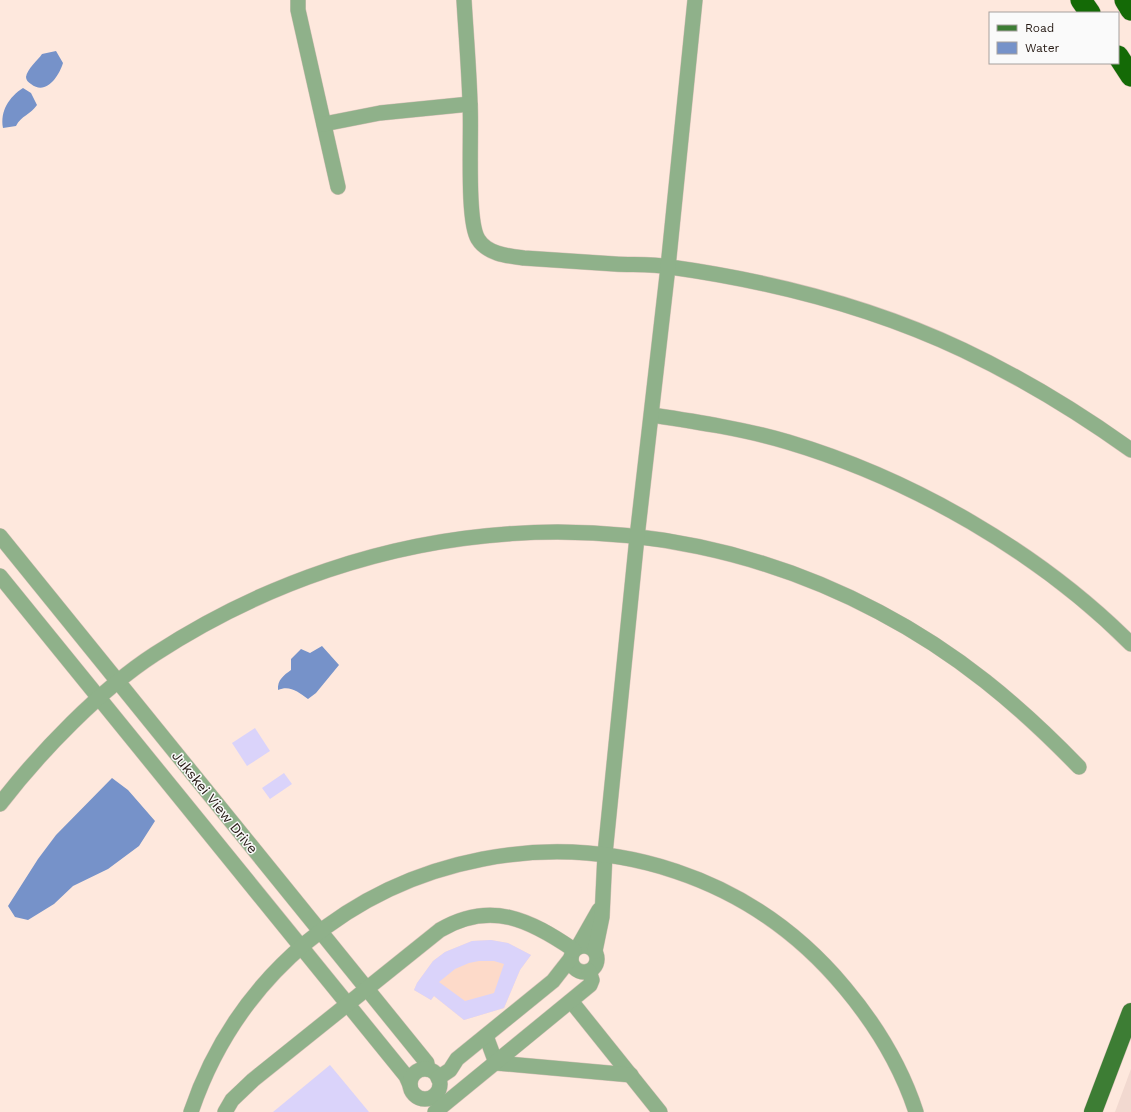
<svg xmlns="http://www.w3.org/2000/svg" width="1131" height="1112" font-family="'Work Sans',sans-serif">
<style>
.commercial{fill:#f2d9d0}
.built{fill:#fddac9}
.water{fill:#7692c9}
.building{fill:#dad3fa;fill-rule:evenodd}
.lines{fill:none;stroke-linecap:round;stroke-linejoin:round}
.minor-casing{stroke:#d7c3b9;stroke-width:16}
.major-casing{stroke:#d7c3b9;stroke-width:19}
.highway-casing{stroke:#d7c3b9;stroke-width:22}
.minor{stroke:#8fb18a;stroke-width:15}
.major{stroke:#3d7d34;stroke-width:18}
.highway{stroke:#146a06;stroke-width:21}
.labels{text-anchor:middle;stroke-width:3;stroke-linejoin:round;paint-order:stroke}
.street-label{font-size:14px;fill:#251913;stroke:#fafafa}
</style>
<rect width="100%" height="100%" fill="#fee8dd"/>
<path class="commercial" d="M 1131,1069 L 1131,1112 L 1115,1112 Z"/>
<path class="built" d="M 491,940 L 508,943 L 531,955 L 520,970 L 504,1008 L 464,1020 L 434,996 L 431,1000 L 414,990 L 417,983 L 433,961 L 445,952 L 472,941 Z"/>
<g class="water">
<path d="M 56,51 L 63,63 C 59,76 46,96 31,84 C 28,82 26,80 26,77 C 27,69 38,60 42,54 Z"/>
<path d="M 23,88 L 31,93 L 37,105 C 31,114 21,116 16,126 L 3,128 C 0,111 9,97 23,88 Z"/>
<path d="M 322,646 L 339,665 L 316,693 L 308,699 C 298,692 290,685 278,690 C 277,680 284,675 291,670 L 291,659 L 301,649 L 310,653 Z"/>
<path d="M 112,778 L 128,790 L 155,821 L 139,846 L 108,869 L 73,886 L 54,904 L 28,920 L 15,917 L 8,906 L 38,859 L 56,835 Z"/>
</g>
<g class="building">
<path d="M 255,728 L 270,751 L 247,766 L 232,743 Z"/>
<path d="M 284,773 L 292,784 L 270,799 L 262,788 Z"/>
<path d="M 491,940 L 508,943 L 531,955 L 520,970 L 504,1008 L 464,1020 L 434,996 L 431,1000 L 414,990 L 417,983 L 433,961 L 445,952 L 472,941 ZM 479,961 L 494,961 L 504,964 L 494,993 L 465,1001 L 439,982 L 455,969 L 469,963 Z"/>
<path d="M 330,1065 L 369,1112 L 273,1112 Z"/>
</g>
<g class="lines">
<defs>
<g id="minor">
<path d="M 298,0 L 298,10 L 338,187"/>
<path d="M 464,0 C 466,34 469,69 470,103 C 472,130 466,220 478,239 C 487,254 508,256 524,258 C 554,260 584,262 615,264 C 633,265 652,264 670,267 C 770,281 872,307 963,350 C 1022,378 1078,412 1131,450"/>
<path d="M 324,124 L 380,113 L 470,104"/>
<path d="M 652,415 C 698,422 744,429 788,442 C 912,479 1039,552 1131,644"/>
<path d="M 0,536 L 427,1063 L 427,1069"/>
<path d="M 0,576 L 406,1076 L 410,1085"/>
<path d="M 0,804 C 40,752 101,689 155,654 C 373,512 647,489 879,612 C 957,653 1018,704 1079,767"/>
<circle cx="584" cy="959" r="13"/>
<path d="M 578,947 L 599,910"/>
<path d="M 595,951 L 602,917 L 605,854 L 637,537 L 668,267 L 695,0"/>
<path d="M 571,1001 L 660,1112"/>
<path d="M 486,1036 L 496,1063 L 631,1075"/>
<circle cx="425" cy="1084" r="15"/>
<path d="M 438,1078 L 450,1070 L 457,1059 L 553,981 L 571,958"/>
<path d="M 191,1112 C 286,832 655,759 845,988 C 876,1025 901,1066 916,1112"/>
<path d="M 225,1112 L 232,1100 L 253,1080 L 440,930 C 491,900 530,920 574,950"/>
<path d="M 435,1112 L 590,985 L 592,980 L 589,971"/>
</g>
<path id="major" d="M 1093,1112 L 1131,1012"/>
<g id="highway">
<path d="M 1081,0 L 1090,13"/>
<path d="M 1125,0 L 1131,10"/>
<path d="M 1118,56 L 1131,76"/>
</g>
</defs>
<use href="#minor" class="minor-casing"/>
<use href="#major" class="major-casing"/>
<use href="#highway" class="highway-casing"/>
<use href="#minor" class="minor"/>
<use href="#major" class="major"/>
<use href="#highway" class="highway"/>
</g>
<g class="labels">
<g class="street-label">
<text transform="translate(215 802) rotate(51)" y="5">Jukskei View Drive</text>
</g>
</g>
<rect x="989" y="12" width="130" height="52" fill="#fafafa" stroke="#a5a09e"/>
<rect x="997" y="25" width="20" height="6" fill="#3d7d34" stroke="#a5a09e"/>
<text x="1025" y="32" font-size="12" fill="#251913">Road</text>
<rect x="997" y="42" width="20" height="12" fill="#7692c9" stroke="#a5a09e"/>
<text x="1025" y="52" font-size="12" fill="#251913">Water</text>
</svg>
